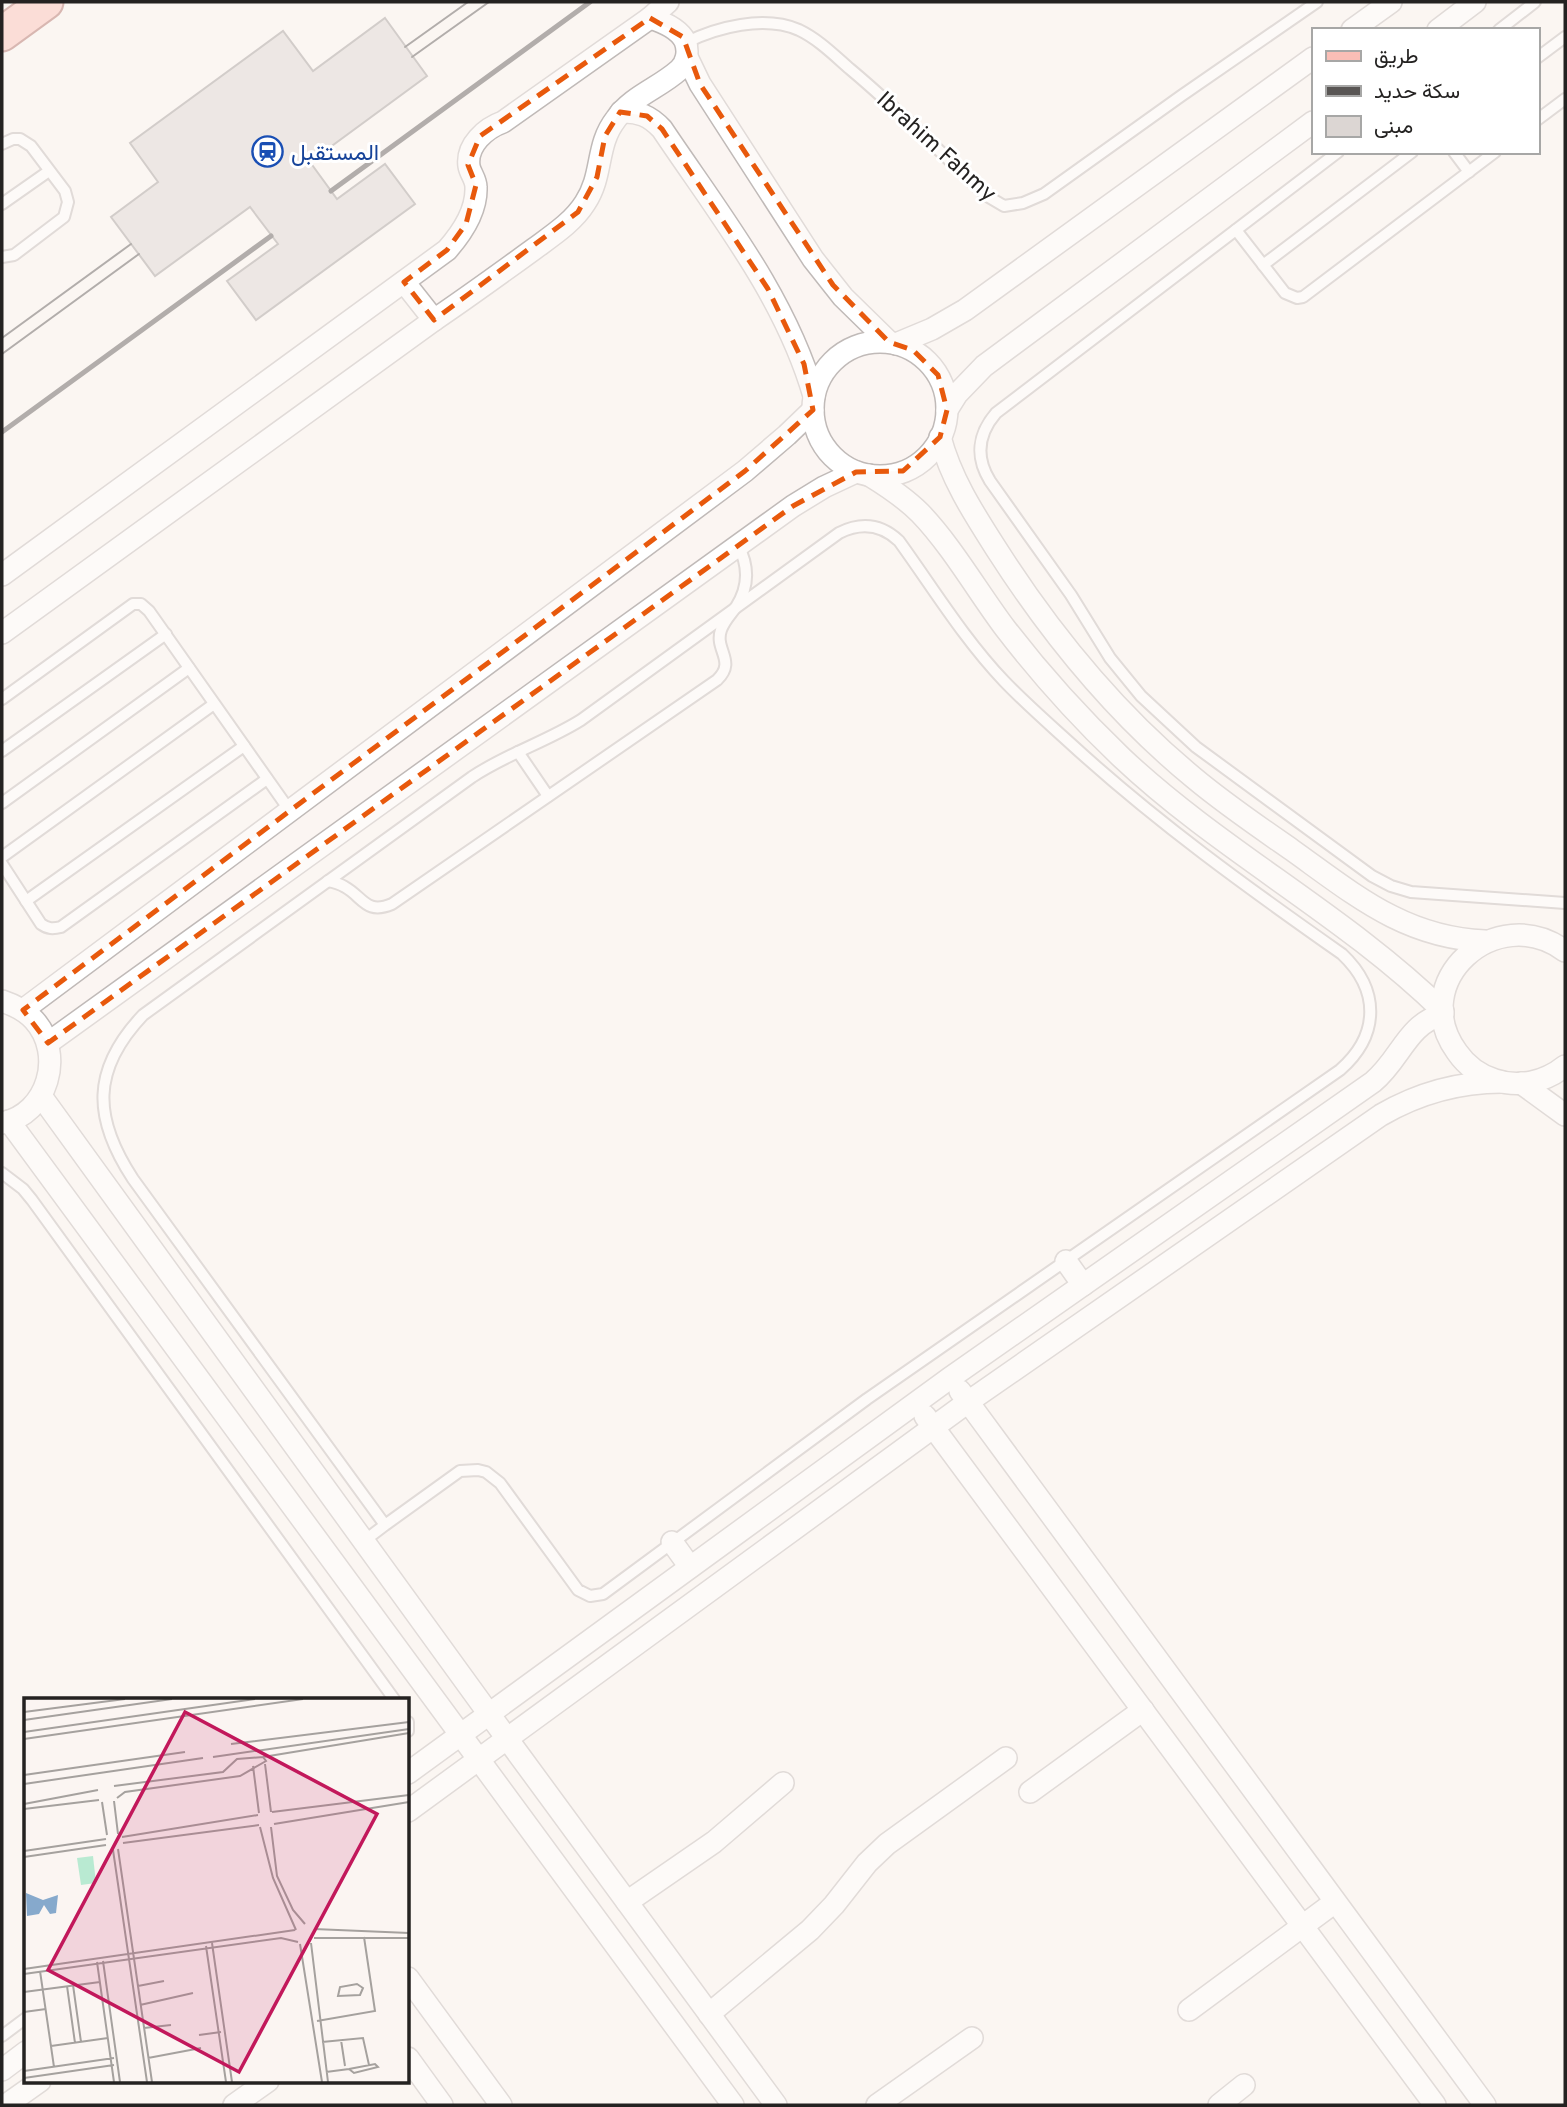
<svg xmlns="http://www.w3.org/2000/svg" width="1567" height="2107" font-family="Overpass,Vazirmatn,sans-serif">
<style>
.building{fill:#dcd6d3;stroke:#a19b99;stroke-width:2}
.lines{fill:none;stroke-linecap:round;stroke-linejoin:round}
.lane-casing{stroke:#c0bab8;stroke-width:14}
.street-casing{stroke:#c0bab8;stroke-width:24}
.primary-casing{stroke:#ad6b63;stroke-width:37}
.lane{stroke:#fff;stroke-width:10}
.street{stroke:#fff;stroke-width:21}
.primary{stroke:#fabeb6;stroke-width:33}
.tram{stroke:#595654;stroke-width:2}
.rail{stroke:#595654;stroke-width:5}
.marked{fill:none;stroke:#e8590c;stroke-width:5;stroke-dasharray:14 9;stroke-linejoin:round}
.labels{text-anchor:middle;stroke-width:6;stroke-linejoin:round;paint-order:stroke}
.street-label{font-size:23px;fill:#242221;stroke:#fff}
.transit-label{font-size:23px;fill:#164399;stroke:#fff;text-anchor:start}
.inset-road{fill:none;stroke:#a5a19e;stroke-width:2}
.view{fill:#c2185b;fill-opacity:0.15;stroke:#c2185b;stroke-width:3.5}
.inset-edge{fill:none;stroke:#242221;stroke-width:3.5}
</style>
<rect width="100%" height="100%" fill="#fbf5f2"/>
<path class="building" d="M 385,18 L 427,76 L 310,162 L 337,199 L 385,164 L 415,204 L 256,320 L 227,281 L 278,244 L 250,207 L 155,276 L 111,217 L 158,182 L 130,143 L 283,31 L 313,71 Z"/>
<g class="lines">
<defs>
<g id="lane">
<path d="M 1499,30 L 1535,2"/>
<path d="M 685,43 C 717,27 764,15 799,30 C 818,39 834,55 850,69 C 898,109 941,153 987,196 L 1004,206 L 1023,203 L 1044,194 L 1181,96 L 1317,2"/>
<path d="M 1537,58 L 1565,37"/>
<path d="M 1537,120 L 1565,99"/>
<path d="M 2,144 L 13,139 L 20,139 L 31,146 L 65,191 L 68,202 L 64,217 L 14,255 L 2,257"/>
<path d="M 1338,152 L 996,413 C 978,434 975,457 990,481 L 1071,595 L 1110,658 L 1141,696 L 1196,747 L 1372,876 L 1391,886 L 1411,892 L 1565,903"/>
<path d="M 1454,152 L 1469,172"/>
<path d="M 2,204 L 49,171"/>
<path d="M 1236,230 L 1285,293 L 1297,298 L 1303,297 L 1495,152"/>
<path d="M 1263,265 L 1412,152"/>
<path d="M 2,699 L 133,604 L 141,604 L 149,611 L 290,811"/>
<path d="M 2,751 L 166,634"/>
<path d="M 518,752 L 548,796"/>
<path d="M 2,803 L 189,668"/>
<path d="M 2,857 L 214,704"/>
<path d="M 2,864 L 41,924 C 48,929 53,929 61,927 L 267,779"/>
<path d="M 328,881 C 333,882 340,884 345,887 C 363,897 366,915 392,904 L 717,680 C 737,661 714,650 721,630 C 724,621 731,614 736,607 C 749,587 749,566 738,545"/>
<path d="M 26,901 L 244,746"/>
<path d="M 2,1173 L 23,1189 L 32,1200 L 394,1699"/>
<path d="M 364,1541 L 385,1525 L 133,1179 C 93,1118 91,1070 143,1015 L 472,777 C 506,754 546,742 581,720 L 839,533 C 861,522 881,524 899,541 C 933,588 964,639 1004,681 C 1025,703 1048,723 1070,743 C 1155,821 1248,888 1342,954 C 1380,990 1380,1035 1340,1070 L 867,1399 L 603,1594 L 590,1596 L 578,1590 L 500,1483 L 486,1472 L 478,1470 L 460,1471 L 385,1525"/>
<path d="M 408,1722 L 408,1731"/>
<path d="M 2,2036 L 26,2018"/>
</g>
<g id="street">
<path d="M 650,18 L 668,2"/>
<path d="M 1352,30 L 1391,2"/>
<path d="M 1438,30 L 1475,2"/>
<path d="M 687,57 L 700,84 L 813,259 L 843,297 L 889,342"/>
<path d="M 621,112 C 638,111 650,116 662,129 C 719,214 785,296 814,396"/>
<path d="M 404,282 L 434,320"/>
<circle cx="880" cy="409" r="67"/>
<path d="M 896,344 L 932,329 L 965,310 L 1313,58"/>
<path d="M 947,410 L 957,394 L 984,366 L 1313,122"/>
<path d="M 940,437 C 951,479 974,514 997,550 C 1052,636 1115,713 1194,778 C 1225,804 1259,827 1292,850 C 1355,895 1405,938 1485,941"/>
<path d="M 869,475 C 887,486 905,498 920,513 C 951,545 978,592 1005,628 C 1041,675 1080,718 1122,758 C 1222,852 1345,915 1443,1011"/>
<path d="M 2,575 L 447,250 C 462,233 477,210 476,187 C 476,179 470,173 469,166 C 466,145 486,128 503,122 L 650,18 C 663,22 679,29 685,41 C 689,51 687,63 679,70 C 659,88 632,96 616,119 C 595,146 604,174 585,203 C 573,222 553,235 534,249 C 501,273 468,297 434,320 L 2,633"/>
<path d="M 1565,951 C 1496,900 1406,982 1457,1052 C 1466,1065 1479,1075 1495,1080 C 1519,1088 1545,1082 1565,1066"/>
<path d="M 2,1001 C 14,1005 25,1010 34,1020 C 65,1054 48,1114 2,1123"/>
<path d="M 23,1010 L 745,471 L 787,435 L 813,410"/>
<path d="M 48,1043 L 793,506 L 824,487 L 856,472"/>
<path d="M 1521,1083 L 1565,1115"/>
<path d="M 41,1096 L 489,1714 L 776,2105"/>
<path d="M 9,1121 L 733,2105"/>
<path d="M 1066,1261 L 1083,1285"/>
<path d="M 960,1391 L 1485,2105"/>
<path d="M 925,1416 L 1435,2105"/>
<path d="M 672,1542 L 690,1567"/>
<path d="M 408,1773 L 950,1378 L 1373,1082 C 1401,1059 1406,1025 1443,1014"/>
<path d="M 1030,1792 L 1143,1710"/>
<path d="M 408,1811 L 968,1402 L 1381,1115 C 1419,1093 1458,1082 1502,1082"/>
<path d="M 627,1902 L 714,1842 L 783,1783"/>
<path d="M 408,1978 L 501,2105"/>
<path d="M 1189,2010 L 1335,1902"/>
<path d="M 709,2014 L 810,1930 L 834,1905 L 867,1863 L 887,1844 L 1006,1758"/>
<path d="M 408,2058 L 442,2105"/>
<path d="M 2,2070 L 26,2052"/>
<path d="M 6,2105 L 40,2081"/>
<path d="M 234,2105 L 268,2081"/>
<path d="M 877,2105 L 972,2038"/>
<path d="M 1219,2105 L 1244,2085"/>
</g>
<path id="primary" d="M 2,34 L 46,2"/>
</defs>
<use href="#lane" class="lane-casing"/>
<use href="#street" class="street-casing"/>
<use href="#primary" class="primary-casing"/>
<use href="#lane" class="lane"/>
<use href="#street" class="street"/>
<use href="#primary" class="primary"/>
<g class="tram">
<path d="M 405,47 L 468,2"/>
<path d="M 412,57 L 489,2"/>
<path d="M 2,338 L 131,244"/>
<path d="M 2,354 L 139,254"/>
</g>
<g class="rail">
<path d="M 331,191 L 590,2"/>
<path d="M 2,432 L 271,236"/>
</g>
</g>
<path d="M0 0H1567V2107H0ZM 650,18 L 683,37 L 700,84 L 833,285 L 889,342 L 913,350 L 938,375 L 947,410 L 940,437 L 903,471 L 856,472 L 793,506 L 48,1043 L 23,1010 L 745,471 L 813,410 L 804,364 L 768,289 L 662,129 L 647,116 L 620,112 L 605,136 L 597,177 L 578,212 L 434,320 L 404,282 L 447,250 L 466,224 L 476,185 L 468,165 L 480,136 Z" fill="#fbf5f2" fill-opacity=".55" fill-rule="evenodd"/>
<path class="marked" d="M 650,18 L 683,37 L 700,84 L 833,285 L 889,342 L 913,350 L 938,375 L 947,410 L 940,437 L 903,471 L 856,472 L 793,506 L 48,1043 L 23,1010 L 745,471 L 813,410 L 804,364 L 768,289 L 662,129 L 647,116 L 620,112 L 605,136 L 597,177 L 578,212 L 434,320 L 404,282 L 447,250 L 466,224 L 476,185 L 468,165 L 480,136 Z"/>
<defs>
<symbol id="station-ring" viewBox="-11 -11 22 22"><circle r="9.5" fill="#fff" stroke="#1a4fb4" stroke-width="1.5"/><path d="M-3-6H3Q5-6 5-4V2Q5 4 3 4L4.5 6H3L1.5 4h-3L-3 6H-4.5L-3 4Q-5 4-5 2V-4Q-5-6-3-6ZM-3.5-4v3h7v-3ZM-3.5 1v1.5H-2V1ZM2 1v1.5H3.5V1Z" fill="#1a4fb4"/></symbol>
</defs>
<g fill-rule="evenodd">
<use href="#station-ring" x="250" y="134" width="35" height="35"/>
</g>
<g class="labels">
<g class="street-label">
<text transform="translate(937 146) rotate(42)" y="8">Ibrahim Fahmy</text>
</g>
<g class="transit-label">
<text x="291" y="160">المستقبل</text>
</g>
</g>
<g transform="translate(24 1698)">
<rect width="385" height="385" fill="#fbf5f2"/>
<path d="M 69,158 L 72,185 L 57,187 L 53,160 Z" fill="#b9ead2"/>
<path d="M 2,195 L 19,202 L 34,197 L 32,215 L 26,216 L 20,207 L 15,216 L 3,218 Z" fill="#86a9cc"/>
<path class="inset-road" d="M 0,14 L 101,1M 0,22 L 148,1M 0,34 L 231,1M 0,41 L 279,1M 207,46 L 385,24M 189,59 L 385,31M 239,59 L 385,35M 241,66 L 247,114M 229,68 L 235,115M 0,77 L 161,54M 0,86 L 179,60M 90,88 L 199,74 L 213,61 L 239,59 L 242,63 L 216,78 L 101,94 L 93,100M 90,103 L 94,136M 78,104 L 83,137M 0,106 L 74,92M 0,111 L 75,102M 248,114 L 385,97M 250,126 L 385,104M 236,129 L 249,180 L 272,232M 247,129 L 253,178 L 269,212 L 281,226M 98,139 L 234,117M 99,145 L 235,127M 94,151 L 128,384M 89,152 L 123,384M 0,153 L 82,141M 0,159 L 82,147M 290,231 L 385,235M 290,240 L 385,240M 188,245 L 208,384M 287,245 L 304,384M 276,246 L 298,384M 182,248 L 202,384M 79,263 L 96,384M 73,264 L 90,384M 0,271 L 271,232M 16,273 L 30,369M 0,276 L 257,240 L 274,244M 333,286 L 339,290 L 336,297 L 314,298 L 316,289 ZM 49,287 L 57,344M 43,288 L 51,345M 114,288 L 140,283M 0,294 L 76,284M 116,307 L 169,295M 0,314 L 22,311M 293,323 L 351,313 L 340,239M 120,330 L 147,327M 175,337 L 197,334M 317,342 L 321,368M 298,344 L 339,340 L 345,367M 27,348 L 84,340M 124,360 L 177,350M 0,373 L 90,360M 302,374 L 325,371 L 351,366 L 354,369 L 330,375 L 325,371M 0,380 L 90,367"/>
<path class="view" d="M 161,14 L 353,116 L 215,374 L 24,272 Z"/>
<rect width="385" height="385" class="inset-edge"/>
</g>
<rect width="1567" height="2107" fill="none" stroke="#242221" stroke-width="7"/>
<rect x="1312" y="28" width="228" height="126" fill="#ffffff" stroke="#a7a7a6" stroke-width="2"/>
<rect x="1326" y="51" width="35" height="10" fill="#fabeb6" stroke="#a7a7a6" stroke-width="2"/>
<text x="1374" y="63" font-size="21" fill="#242221">طريق</text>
<rect x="1326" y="86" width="35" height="10" fill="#595654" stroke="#a7a7a6" stroke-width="2"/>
<text x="1374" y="98" font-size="21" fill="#242221">سكة حديد</text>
<rect x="1326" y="116" width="35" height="21" fill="#dcd6d3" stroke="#a7a7a6" stroke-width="2"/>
<text x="1374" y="133" font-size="21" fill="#242221">مبنى</text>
</svg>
